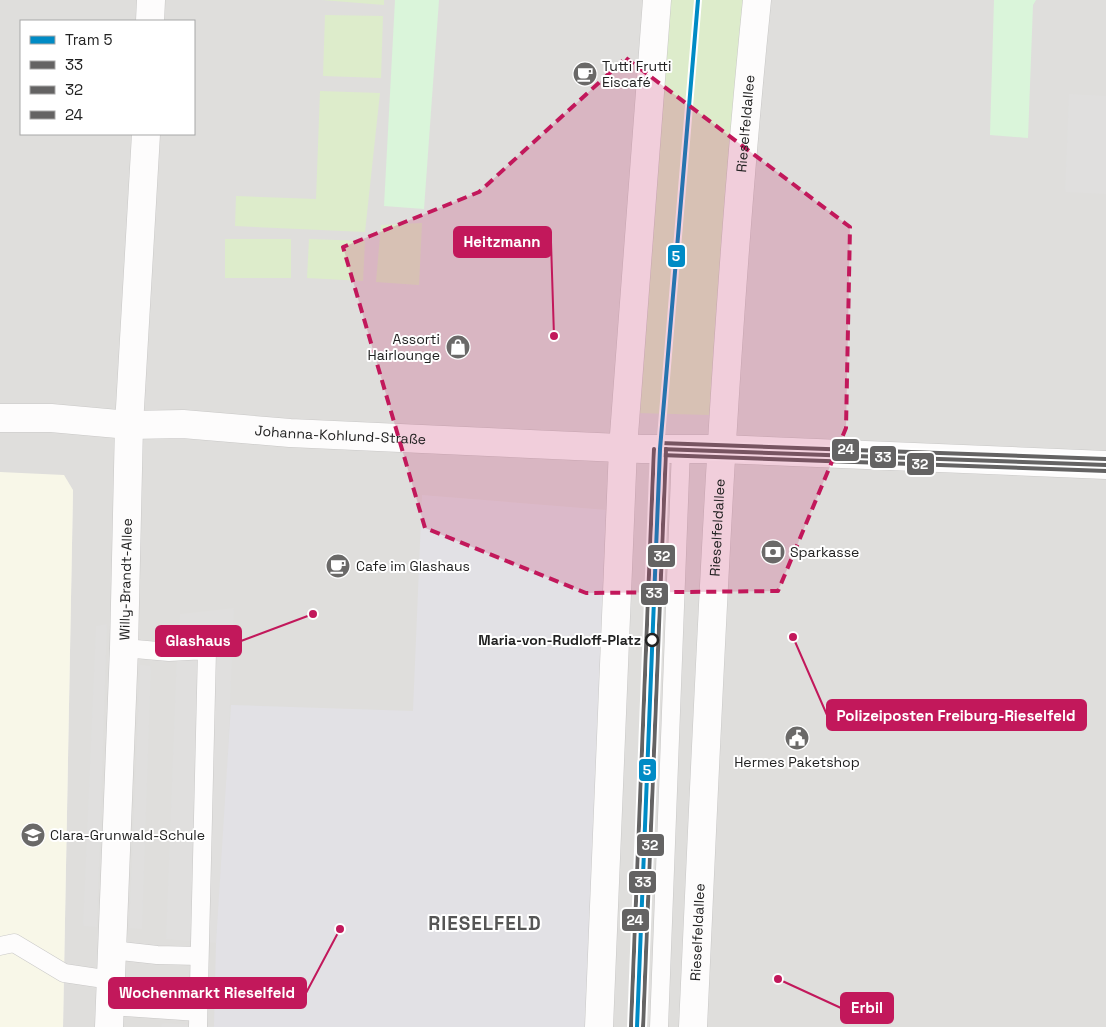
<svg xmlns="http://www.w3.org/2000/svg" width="1106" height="1027" font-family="'Space Grotesk',sans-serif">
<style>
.residential{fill:#dfdedc;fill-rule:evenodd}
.education{fill:#f8f7e8}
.grass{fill:#ddeccb}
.park{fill:#daf5da}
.parking{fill:#e0dfde}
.plaza{fill:#e2e1e5}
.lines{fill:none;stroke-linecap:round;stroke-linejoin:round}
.lane-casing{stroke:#c9c8c7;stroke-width:19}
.street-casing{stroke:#c9c8c7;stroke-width:29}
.lane{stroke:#fdfcfc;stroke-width:18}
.street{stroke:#fdfcfc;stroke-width:28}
.bus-1-casing{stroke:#fff;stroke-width:8}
.bus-2-casing{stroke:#fff;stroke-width:8}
.bus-3-casing{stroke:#fff;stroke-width:8}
.bus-1{stroke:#646363;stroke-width:4}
.bus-2{stroke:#646363;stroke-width:4}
.bus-3{stroke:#646363;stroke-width:4}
.tram-1-casing{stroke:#fff;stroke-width:8}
.tram-1{stroke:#008bc5;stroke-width:4}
.marked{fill:#c2185b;fill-opacity:0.2;stroke:#c2185b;stroke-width:4;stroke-dasharray:10 6;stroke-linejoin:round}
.stop-dot{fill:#fff;stroke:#222;stroke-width:2.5}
.labels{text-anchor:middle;stroke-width:4;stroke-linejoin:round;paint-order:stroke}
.poi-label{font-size:14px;fill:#222;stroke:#fff;text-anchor:start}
.street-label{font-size:14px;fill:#222;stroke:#fff}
.stop-label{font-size:14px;font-weight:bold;fill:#222;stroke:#fff;text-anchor:end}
.district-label{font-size:19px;font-weight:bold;letter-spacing:1px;fill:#555;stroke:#fff}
.leader{fill:none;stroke:#c2185b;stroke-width:2}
.callout-dot{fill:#c2185b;stroke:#fff;stroke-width:2}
.callout{fill:#c2185b;stroke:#c2185b;stroke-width:2}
.callout-label{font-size:15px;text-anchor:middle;font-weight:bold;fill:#fff}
.line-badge{stroke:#fff;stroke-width:2}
.badge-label{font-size:14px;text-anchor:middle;font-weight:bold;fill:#fff}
</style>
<rect width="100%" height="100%" fill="#f0eeeb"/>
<path class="residential" d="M 0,0 L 1106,0 L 1106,1027 L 63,1027 L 73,490 L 0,472 ZM 21,21 L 194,21 L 194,134 L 21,134 Z"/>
<path class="education" d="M 0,472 L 64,475 L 73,490 L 63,1027 L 0,1027 Z"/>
<g class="grass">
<path d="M 322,0 L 384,0 L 384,5 Z"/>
<path d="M 671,0 L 744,0 L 710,415 L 637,413 Z"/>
<path d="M 325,15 L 383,16 L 381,78 L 323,76 Z"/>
<path d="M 320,91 L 380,93 L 365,232 L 235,226 L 236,196 L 316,199 Z"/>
<path d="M 422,223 L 419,285 L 376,282 L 381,225 Z"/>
<rect x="225" y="239" width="66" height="39"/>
<path d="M 309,239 L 365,241 L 363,281 L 307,278 Z"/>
</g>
<g class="park">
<path d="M 395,0 L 439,0 L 424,209 L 384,206 Z"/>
<path d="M 994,0 L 1036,0 L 1033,5 L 1028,138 L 990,135 Z"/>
</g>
<g class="parking">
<path d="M 1069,94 L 1106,96 L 1106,194 L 1065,192 Z"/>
<path d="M 234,608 L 226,801 L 216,943 L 166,939 L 177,651 L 180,614 Z"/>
<path d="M 107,624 L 97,927 L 83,926 L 96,626 Z"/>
<path d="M 140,665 L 151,666 L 142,929 L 129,928 Z"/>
<path d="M 162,1023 L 214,1026 L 214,1027 L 161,1027 Z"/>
</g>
<path class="plaza" d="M 422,495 L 620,511 L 599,1027 L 214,1027 L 216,943 L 231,705 L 413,711 Z"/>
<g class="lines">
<defs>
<g id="lane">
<path d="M 124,648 L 169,652 L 207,650 L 198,1027"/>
<path d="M 0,946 L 14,943 L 64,973 L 111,980"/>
<path d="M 112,950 L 157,955 L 199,956"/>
<path d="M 110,1006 L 198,1012"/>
<path d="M 637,1027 L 660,449"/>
<path d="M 659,1027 L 681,449"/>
</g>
<g id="street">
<path d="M 150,21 L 151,0"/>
<path id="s1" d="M 0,418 L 51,418 L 129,425 L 183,424 L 290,433 L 642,449 L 720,449 L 1106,465"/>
<path id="s2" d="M 109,1027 L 124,648 L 129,425 L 146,134"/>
<path d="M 599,1027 L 623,448 L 657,0"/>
<path id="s3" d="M 693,1027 C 709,684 722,341 757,0"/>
</g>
</defs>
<use href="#lane" class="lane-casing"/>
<use href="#street" class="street-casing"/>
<use href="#lane" class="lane"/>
<use href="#street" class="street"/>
<defs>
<g id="bus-1">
<path d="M 660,449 L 1106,465"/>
<path d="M 637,1027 L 660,449"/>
</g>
<g id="bus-2">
<path d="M 660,455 L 1106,471"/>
<path d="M 643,1027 L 666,449"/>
</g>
<g id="bus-3">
<path d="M 660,443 L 1106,459"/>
<path d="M 631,1027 L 654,449"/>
</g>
</defs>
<use href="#bus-1" class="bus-1-casing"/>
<use href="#bus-2" class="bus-2-casing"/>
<use href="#bus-3" class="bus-3-casing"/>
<use href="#bus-1" class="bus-1"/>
<use href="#bus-2" class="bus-2"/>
<use href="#bus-3" class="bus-3"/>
<defs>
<path id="tram-1" d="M 637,1027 L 660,449 L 698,0"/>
</defs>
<use href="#tram-1" class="tram-1-casing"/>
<use href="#tram-1" class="tram-1"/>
</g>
<path class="marked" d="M 626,58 L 850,227 L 846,428 L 778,591 L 586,593 L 425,528 L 343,247 L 479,192 Z"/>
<defs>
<symbol id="cafe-disc" viewBox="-11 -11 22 22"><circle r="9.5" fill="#6a6968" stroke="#fff"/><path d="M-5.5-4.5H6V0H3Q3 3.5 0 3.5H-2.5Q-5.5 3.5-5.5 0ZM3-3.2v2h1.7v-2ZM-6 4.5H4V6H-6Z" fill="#fff"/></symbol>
<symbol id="shop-disc" viewBox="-11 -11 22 22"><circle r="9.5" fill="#6a6968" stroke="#fff"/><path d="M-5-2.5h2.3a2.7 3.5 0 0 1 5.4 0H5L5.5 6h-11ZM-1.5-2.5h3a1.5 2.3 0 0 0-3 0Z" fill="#fff"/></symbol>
<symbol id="bank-disc" viewBox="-11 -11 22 22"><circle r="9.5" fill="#6a6968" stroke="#fff"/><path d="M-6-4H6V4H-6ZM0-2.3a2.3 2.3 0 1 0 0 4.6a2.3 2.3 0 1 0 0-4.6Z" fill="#fff"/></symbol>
<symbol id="civic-disc" viewBox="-11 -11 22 22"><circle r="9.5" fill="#6a6968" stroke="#fff"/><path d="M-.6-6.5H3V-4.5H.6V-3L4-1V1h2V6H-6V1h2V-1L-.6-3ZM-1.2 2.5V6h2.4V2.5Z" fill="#fff"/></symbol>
<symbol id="school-disc" viewBox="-11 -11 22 22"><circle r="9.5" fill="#6a6968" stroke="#fff"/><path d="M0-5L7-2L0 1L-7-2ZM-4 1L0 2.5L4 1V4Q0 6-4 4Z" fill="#fff"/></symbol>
</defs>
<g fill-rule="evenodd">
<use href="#cafe-disc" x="571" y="60" width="28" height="28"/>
<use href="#shop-disc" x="444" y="333" width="28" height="28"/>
<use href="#bank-disc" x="759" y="538" width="28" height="28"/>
<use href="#cafe-disc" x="324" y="552" width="28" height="28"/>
<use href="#civic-disc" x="783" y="724" width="28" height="28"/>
<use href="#school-disc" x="19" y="821" width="28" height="28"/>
</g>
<circle class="stop-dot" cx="652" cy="640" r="6"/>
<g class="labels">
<g class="poi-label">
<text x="602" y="71">Tutti Frutti<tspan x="602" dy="16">Eiscafé</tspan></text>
<text x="440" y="344" text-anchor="end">Assorti<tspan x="440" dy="16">Hairlounge</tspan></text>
<text x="790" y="557">Sparkasse</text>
<text x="356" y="571">Cafe im Glashaus</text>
<text x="797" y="767" text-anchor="middle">Hermes Paketshop</text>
<text x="50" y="840">Clara-Grunwald-Schule</text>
</g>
<g class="street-label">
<text dy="5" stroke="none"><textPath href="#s3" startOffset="905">Rieselfeldallee</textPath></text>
<text dy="5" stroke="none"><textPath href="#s1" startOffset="341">Johanna-Kohlund-Straße</textPath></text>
<text dy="5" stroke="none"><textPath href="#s3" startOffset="500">Rieselfeldallee</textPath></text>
<text dy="5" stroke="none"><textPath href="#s2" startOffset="448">Willy-Brandt-Allee</textPath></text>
<text dy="5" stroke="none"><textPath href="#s3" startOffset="95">Rieselfeldallee</textPath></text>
</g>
<g class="stop-label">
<text x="641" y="645">Maria-von-Rudloff-Platz</text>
</g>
<g class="district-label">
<text x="485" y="930">RIESELFELD</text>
</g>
</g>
<path class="leader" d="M554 336L551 242M313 614L241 641M793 637L827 715M340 929L306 993M778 979L841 1008"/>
<g class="callout-dot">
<circle cx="554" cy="336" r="5"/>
<circle cx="313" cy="614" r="5"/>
<circle cx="793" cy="637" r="5"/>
<circle cx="340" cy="929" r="5"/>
<circle cx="778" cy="979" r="5"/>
</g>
<g class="callout">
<rect x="454" y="227" width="97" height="30" rx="5"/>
<rect x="156" y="626" width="85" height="30" rx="5"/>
<rect x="827" y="700" width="259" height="30" rx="5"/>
<rect x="109" y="978" width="197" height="30" rx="5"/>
<rect x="841" y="993" width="52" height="30" rx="5"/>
</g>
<g class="callout-label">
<text x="502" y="247">Heitzmann</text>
<text x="198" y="646">Glashaus</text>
<text x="956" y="721">Polizeiposten Freiburg-Rieselfeld</text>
<text x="207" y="998">Wochenmarkt Rieselfeld</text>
<text x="867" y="1013">Erbil</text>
</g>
<g class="line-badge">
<rect x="667" y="244" width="19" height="24" rx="5" fill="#008bc5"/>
<rect x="831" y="438" width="29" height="24" rx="5" fill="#646363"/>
<rect x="869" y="445" width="28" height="24" rx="5" fill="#646363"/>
<rect x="906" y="452" width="29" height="24" rx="5" fill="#646363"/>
<rect x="647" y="544" width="29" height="24" rx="5" fill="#646363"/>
<rect x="640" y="582" width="29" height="24" rx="5" fill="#646363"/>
<rect x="638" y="758" width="19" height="24" rx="5" fill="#008bc5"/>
<rect x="636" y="833" width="29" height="24" rx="5" fill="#646363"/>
<rect x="628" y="870" width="29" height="24" rx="5" fill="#646363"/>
<rect x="621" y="908" width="29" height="24" rx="5" fill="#646363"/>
</g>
<g class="badge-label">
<text x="676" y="261">5</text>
<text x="846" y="454">24</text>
<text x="883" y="462">33</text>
<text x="920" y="469">32</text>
<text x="662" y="561">32</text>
<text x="654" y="598">33</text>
<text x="647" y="775">5</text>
<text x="650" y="850">32</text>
<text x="643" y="887">33</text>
<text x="635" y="925">24</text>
</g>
<rect x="20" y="20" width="175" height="115" fill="#ffffff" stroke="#a7a7a7"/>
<rect x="30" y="36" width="25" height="8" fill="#008bc5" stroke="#a7a7a7"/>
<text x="65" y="45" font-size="15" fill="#222222">Tram 5</text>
<rect x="30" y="61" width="25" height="8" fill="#646363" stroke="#a7a7a7"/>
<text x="65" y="70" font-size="15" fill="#222222">33</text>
<rect x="30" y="86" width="25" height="8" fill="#646363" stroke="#a7a7a7"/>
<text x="65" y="95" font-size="15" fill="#222222">32</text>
<rect x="30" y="111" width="25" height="8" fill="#646363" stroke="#a7a7a7"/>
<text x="65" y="120" font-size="15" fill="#222222">24</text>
</svg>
